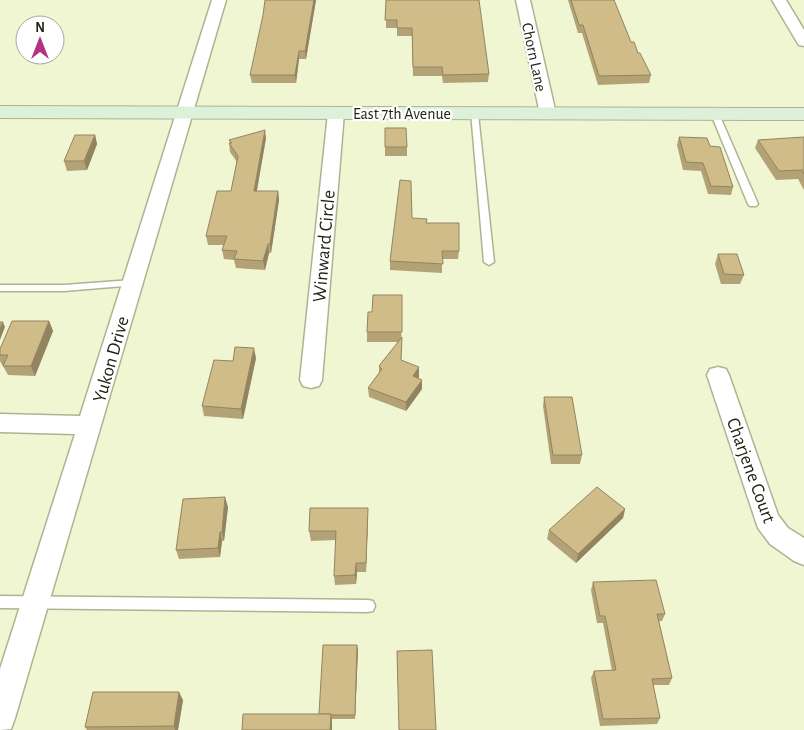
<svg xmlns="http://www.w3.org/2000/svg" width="804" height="730" font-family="'Alegreya Sans',sans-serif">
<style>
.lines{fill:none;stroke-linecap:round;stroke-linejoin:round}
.lane-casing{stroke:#aeb391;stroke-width:3}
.street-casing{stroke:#aeb391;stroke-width:3}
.secondary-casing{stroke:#aeb391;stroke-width:2}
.lane{fill:#fff;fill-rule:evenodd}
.street{fill:#fff;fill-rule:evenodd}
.secondary{fill:#ddf1da;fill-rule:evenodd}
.wall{fill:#b3a276}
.shaded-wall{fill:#928460}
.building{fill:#d0bc89;stroke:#928460}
.labels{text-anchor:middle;stroke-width:4.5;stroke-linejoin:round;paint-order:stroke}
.far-street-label{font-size:16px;fill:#222417;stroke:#fff}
.street-label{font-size:19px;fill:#222417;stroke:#fff}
</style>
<rect width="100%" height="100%" fill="#f0f6d2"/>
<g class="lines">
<defs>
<g id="lane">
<path d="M 471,112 L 474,112 L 478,114 L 494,262 L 489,265 L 484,262 Z"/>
<path d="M 712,112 L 715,112 L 719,114 L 758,204 L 756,206 L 750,206 L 748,204 L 711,114 Z"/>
<path d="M 132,280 L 137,283 L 136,285 L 64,291 L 0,291 L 0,285 L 64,285 Z"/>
<path d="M 0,596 L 368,600 L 373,601 L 375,606 L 373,611 L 368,612 L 0,608 Z"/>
</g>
<g id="street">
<path d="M 212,0 L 226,0 L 15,718 L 11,729 L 0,730 L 0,669 L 75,434 L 0,432 L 0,414 L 80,416 Z"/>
<path d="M 516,0 L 530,0 L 556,114 L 554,118 L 542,118 L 540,114 Z"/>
<path d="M 772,0 L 786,0 L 804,30 L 804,46 L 799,45 L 797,42 Z"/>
<path d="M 336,108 L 342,109 L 344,113 L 322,380 L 319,386 L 311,388 L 303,386 L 300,380 L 328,113 L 330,109 Z"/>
<path d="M 718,367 L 726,369 L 729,375 L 778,515 L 788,528 L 804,538 L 804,565 L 794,561 L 770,544 L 758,528 L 707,375 L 710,369 Z"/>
</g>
<path id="secondary" d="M 0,106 L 804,108 L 804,120 L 0,118 Z"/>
</defs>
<use href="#lane" class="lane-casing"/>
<use href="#street" class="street-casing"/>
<use href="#secondary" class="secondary-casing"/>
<use href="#lane" class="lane"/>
<use href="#street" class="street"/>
<use href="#secondary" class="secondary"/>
</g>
<g class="wall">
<path d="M 316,0 L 306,59 L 299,59 L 296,83 L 252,83 L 250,75 Z"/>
<path d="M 386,0 L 489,74 L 488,82 L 443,83 L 442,76 L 413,76 L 412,36 L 397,36 L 397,28 L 386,28 Z"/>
<path d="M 568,0 L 614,0 L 631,42 L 651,75 L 649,83 L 598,85 L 582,33 L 578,33 Z"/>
<path d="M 385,128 L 407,147 L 407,156 L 385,156 Z"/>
<path d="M 95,135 L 97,144 L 87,170 L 67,171 L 64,161 Z"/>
<path d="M 679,137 L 710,146 L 733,187 L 731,195 L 708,194 L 701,171 L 683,170 L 677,145 Z"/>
<path d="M 804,137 L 804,190 L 798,179 L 776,180 L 755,148 L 758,140 Z"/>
<path d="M 266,138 L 257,191 L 278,191 L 279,200 L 271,253 L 269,253 L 265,270 L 236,268 L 234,260 L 224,259 L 222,250 L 224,245 L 208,245 L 206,236 L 231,191 L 237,162 L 230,152 L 229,143 L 230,143 L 229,140 Z"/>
<path d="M 412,218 L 427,223 L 459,251 L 458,259 L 442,259 L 442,273 L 390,270 L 390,261 Z"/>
<path d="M 718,254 L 744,275 L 740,284 L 721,284 L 715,264 Z"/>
<path d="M 402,295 L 401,360 L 419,377 L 418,378 L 422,389 L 406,411 L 369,397 L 368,388 L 379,373 L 379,366 L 398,342 L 367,342 L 367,332 L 372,312 Z"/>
<path d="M 49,321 L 53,331 L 35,376 L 8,375 L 3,366 L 4,365 L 2,365 L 0,361 L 0,349 Z"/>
<path d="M 256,358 L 243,419 L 204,416 L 202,406 L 233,361 Z"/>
<path d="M 544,397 L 582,455 L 580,464 L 551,464 L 543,406 Z"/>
<path d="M 228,507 L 224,541 L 222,541 L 220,557 L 179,559 L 176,550 Z"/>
<path d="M 625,509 L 623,518 L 576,563 L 547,539 L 549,530 Z"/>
<path d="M 368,517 L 366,572 L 357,572 L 356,584 L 335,585 L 334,576 L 336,540 L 311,541 L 309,531 Z"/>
<path d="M 593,582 L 665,614 L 662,621 L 659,621 L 672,678 L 669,685 L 653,685 L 660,718 L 657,724 L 600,726 L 591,678 L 594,671 L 612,671 L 603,623 L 597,623 L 591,590 Z"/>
<path d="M 358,649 L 355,719 L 332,719 L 332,730 L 242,730 L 319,714 Z"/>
<path d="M 183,700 L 178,730 L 87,730 L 85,727 Z"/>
</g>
<g class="shaded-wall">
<path d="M 314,0 L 316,0 L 306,59 L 305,51 Z"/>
<path d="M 299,51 L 299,59 L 296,83 L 295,75 Z"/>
<path d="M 265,130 L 266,138 L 255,200 L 254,191 Z"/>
<path d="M 95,135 L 97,144 L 87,170 L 84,161 Z"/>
<path d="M 278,191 L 279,200 L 271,253 L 270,244 Z"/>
<path d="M 268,244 L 269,253 L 265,270 L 263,261 Z"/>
<path d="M 49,321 L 53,331 L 35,376 L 31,366 Z"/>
<path d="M 3,322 L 5,327 L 0,340 L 0,329 Z"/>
<path d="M 254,348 L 256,358 L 243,419 L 241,409 Z"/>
<path d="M 419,367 L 419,377 L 412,386 L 413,376 Z"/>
<path d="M 422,380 L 422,389 L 406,411 L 406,402 Z"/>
<path d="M 225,497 L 228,507 L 224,541 L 222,532 Z"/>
<path d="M 368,508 L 368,517 L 366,572 L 366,563 Z"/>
<path d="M 625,509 L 623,518 L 576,563 L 578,554 Z"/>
<path d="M 220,532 L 222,541 L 220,557 L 218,548 Z"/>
<path d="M 356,563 L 357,572 L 356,584 L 355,575 Z"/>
<path d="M 357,645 L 358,649 L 355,719 L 355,715 Z"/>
<path d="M 179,692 L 183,700 L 178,730 L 175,730 L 174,726 Z"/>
<path d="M 331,714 L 332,721 L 332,730 L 330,730 Z"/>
</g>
<g class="building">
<path d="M 265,0 L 314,0 L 305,51 L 299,51 L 295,75 L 250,75 L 263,15 Z"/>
<path d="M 386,0 L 479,0 L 489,74 L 443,75 L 442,67 L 413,67 L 412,28 L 397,28 L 397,20 L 385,20 Z"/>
<path d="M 571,0 L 614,0 L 631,42 L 634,42 L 638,53 L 640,53 L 651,75 L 599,76 L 583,25 L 579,25 Z"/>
<path d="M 385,128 L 406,128 L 407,147 L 385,147 Z"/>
<path d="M 265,130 L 254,191 L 278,191 L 270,244 L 268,244 L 263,261 L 234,259 L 237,251 L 222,250 L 227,236 L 206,236 L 217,191 L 231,191 L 238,156 L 229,143 L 232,143 L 229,140 Z"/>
<path d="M 75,135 L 95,135 L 84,161 L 64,161 Z"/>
<path d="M 679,137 L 707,138 L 710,146 L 720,147 L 733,187 L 711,186 L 703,163 L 686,162 Z"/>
<path d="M 804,137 L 804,174 L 802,170 L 779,171 L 758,140 Z"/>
<path d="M 400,180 L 411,181 L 412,218 L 427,219 L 426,223 L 459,223 L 459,251 L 442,251 L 443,264 L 390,261 Z"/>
<path d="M 718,254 L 737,254 L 744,275 L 724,274 Z"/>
<path d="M 373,295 L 402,295 L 402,332 L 367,332 L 368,312 L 372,312 Z"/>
<path d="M 12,321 L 49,321 L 31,366 L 3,366 L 8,355 L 0,355 L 0,349 Z"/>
<path d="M 0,322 L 3,322 L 0,329 Z"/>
<path d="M 402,337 L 401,360 L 419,367 L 413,376 L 422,380 L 406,402 L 368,388 L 382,369 L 379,366 Z"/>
<path d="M 235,347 L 254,348 L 241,409 L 202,406 L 214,360 L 233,361 Z"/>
<path d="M 544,397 L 572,397 L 582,455 L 553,455 Z"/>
<path d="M 597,487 L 625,509 L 578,554 L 549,530 Z"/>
<path d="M 225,497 L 222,532 L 220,532 L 218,548 L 176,550 L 183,499 Z"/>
<path d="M 310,508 L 368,508 L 366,563 L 356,563 L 355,575 L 334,576 L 336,531 L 309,531 Z"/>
<path d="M 656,580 L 665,614 L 657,614 L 672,678 L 652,679 L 660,718 L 603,719 L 594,671 L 616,670 L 605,616 L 600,616 L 593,582 Z"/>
<path d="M 323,645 L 357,645 L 355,715 L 331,715 L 331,714 L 319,714 Z"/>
<path d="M 432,650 L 436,730 L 399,730 L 397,651 Z"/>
<path d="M 93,692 L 179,692 L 174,726 L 85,727 Z"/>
<path d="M 243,714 L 331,714 L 330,730 L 242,730 Z"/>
</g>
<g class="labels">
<g class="far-street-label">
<text transform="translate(535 57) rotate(78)" y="6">Chorn Lane</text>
<text x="402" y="119">East 7th Avenue</text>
</g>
<g class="street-label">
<text transform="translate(323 246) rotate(-85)" y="7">Winward Circle</text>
<text transform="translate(110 359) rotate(-74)" y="7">Yukon Drive</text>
<text transform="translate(752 470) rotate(70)" y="7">Charjene Court</text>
</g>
</g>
<g transform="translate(40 40)"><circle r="24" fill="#ffffff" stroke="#a7a7a2"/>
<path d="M0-4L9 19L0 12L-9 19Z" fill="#b3337f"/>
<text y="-8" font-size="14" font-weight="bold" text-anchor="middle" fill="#222417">N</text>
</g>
</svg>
